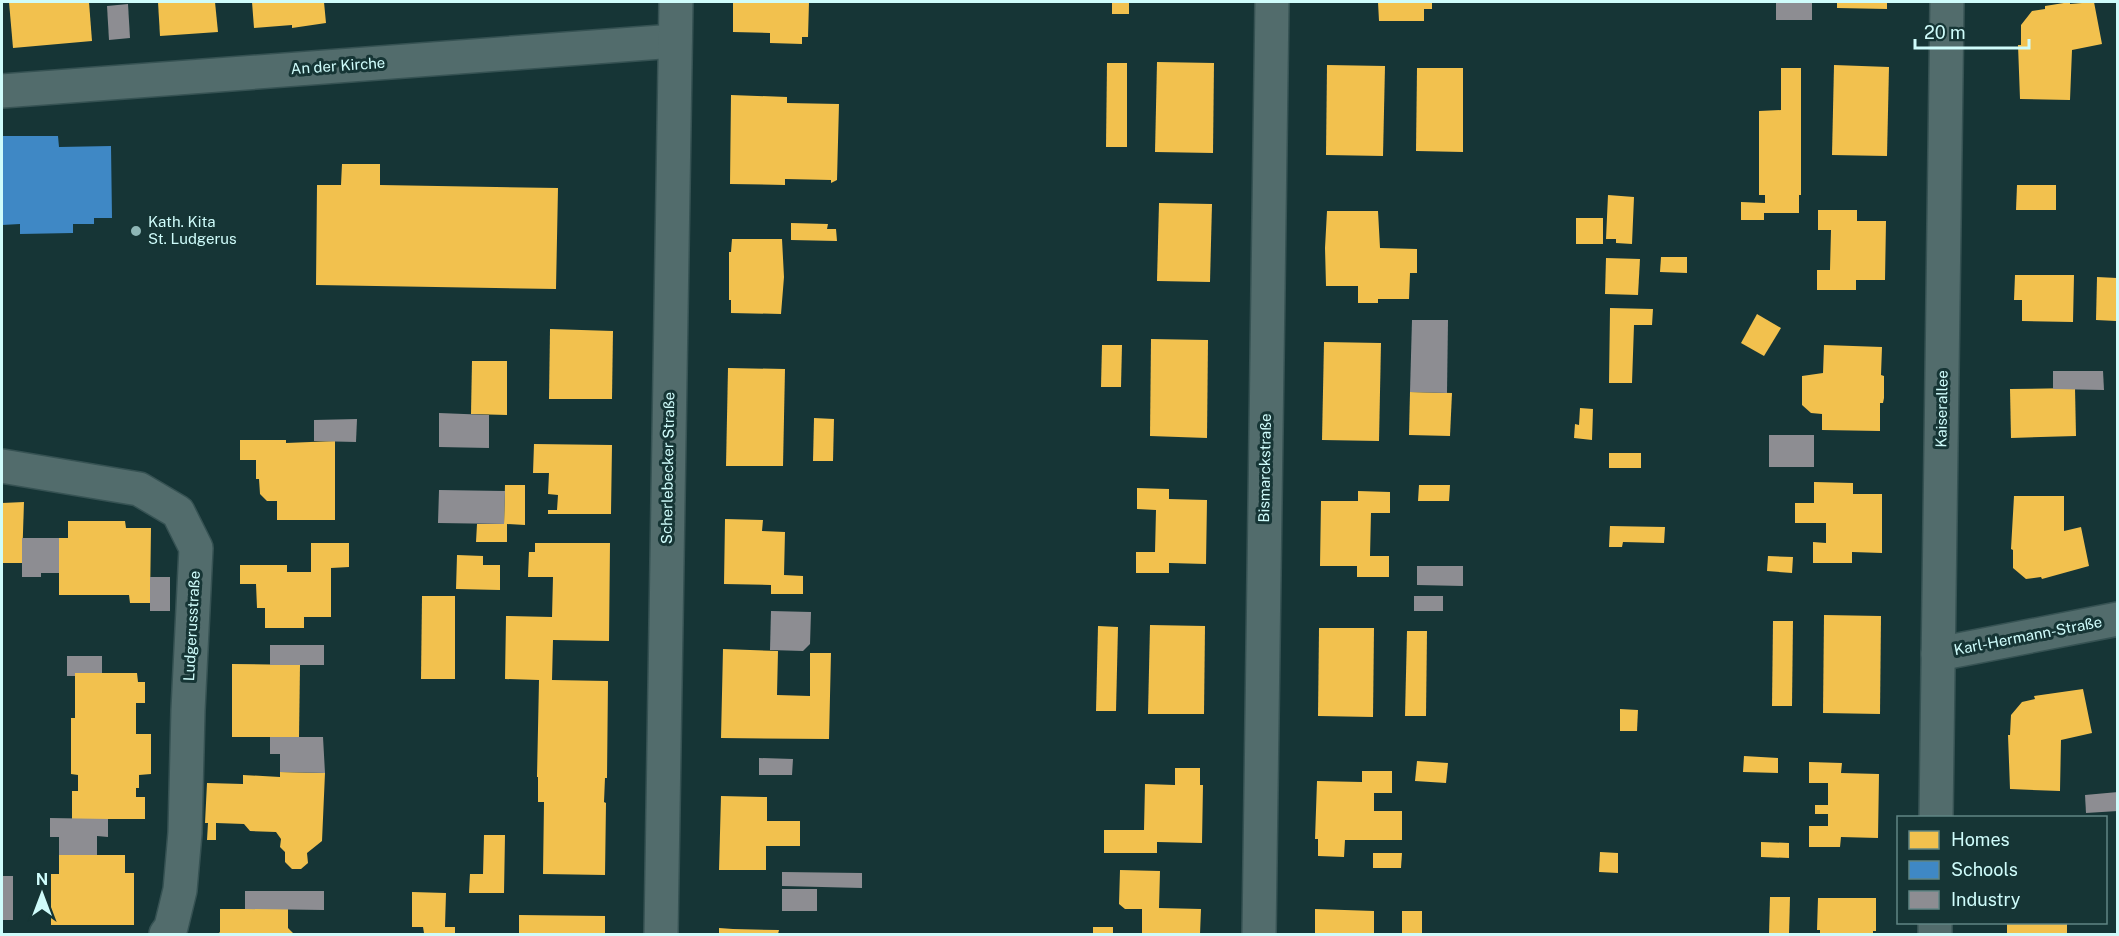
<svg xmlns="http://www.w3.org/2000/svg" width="2119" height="936" font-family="'Public Sans',sans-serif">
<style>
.homes{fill:#f2c14e}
.schools{fill:#3f88c5}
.industry{fill:#8d8d92}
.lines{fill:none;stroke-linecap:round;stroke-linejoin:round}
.minor-casing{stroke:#365253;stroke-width:36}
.minor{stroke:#526c6c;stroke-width:33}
.poi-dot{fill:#8eb6b6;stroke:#163535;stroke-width:2}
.labels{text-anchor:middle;stroke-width:6;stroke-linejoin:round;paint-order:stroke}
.street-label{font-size:15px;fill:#cffcfb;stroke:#163535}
.poi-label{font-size:15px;fill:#cffcfb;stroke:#163535;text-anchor:start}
</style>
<rect width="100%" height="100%" fill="#163536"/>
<g class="homes">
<path d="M 9,2 L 89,2 L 92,41 L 13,48 Z"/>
<path d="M 158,2 L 215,2 L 218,32 L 160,36 Z"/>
<path d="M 252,2 L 324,2 L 326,23 L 292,28 L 292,25 L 254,28 Z"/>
<path d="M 733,2 L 809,2 L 808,37 L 802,37 L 802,44 L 770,43 L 770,33 L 733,32 Z"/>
<rect x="1112" y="2" width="17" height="12"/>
<path d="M 1378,2 L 1432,2 L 1432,9 L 1424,9 L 1424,21 L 1379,21 Z"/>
<path d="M 1837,2 L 1887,2 L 1887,9 L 1837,8 Z"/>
<path d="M 2070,2 L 2070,4 L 2094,2 L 2102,44 L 2072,50 L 2070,100 L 2020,99 L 2018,45 L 2021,45 L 2021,25 L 2032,11 L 2045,9 L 2045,6 Z"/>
<path d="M 1157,62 L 1214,63 L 1213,153 L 1155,152 Z"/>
<path d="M 1107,63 L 1127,63 L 1127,147 L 1106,147 Z"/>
<path d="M 1327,65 L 1385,66 L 1383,156 L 1326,155 Z"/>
<path d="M 1834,65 L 1889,67 L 1887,156 L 1832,155 Z"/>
<path d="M 1417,68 L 1463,68 L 1463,152 L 1416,151 Z"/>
<path d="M 1781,68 L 1801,68 L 1801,195 L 1799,195 L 1799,213 L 1764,213 L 1764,220 L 1741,220 L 1741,202 L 1765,203 L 1765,195 L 1759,195 L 1759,111 L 1781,110 Z"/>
<path d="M 731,95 L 787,97 L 787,103 L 839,104 L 837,180 L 831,183 L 831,180 L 785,179 L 785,185 L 730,184 Z"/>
<path d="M 342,164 L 380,164 L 380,185 L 558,188 L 556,289 L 316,285 L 317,185 L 341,185 Z"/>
<path d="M 2017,185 L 2056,185 L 2056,210 L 2016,210 Z"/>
<path d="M 1608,195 L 1634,197 L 1632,244 L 1616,243 L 1616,239 L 1606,239 Z"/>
<path d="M 1159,203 L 1212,204 L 1210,282 L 1157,281 Z"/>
<path d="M 1818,210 L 1857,210 L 1857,221 L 1886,221 L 1885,280 L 1856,280 L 1856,290 L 1817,290 L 1817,270 L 1830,270 L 1831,230 L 1818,230 Z"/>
<path d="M 1327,211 L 1378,211 L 1380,248 L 1417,249 L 1417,273 L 1410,273 L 1409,299 L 1378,299 L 1378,303 L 1358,303 L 1358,286 L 1326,286 L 1325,248 Z"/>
<rect x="1576" y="218" width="27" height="26"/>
<path d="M 791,223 L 828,224 L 827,229 L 836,229 L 837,241 L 791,240 Z"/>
<path d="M 732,239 L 782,239 L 784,277 L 781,314 L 731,313 L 731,300 L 729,300 L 729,252 L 731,252 Z"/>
<path d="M 1661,257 L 1687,257 L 1687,273 L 1660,272 Z"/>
<path d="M 1606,258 L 1640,259 L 1638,295 L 1605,294 Z"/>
<path d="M 2015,275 L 2074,275 L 2073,322 L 2022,321 L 2022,300 L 2014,300 Z"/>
<path d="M 2097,277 L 2117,278 L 2116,321 L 2096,320 Z"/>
<path d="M 1610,308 L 1653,309 L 1652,325 L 1634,325 L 1632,383 L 1609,383 Z"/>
<path d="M 1757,314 L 1781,328 L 1764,356 L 1741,343 Z"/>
<path d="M 550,329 L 613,331 L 612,399 L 549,399 Z"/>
<path d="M 1151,339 L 1208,340 L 1207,438 L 1150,436 Z"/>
<path d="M 1324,342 L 1381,343 L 1379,441 L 1322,440 Z"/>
<path d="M 1102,345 L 1122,345 L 1121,387 L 1101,387 Z"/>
<path d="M 1824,345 L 1882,347 L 1881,375 L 1884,376 L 1884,398 L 1883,403 L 1880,403 L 1880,431 L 1822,430 L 1822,414 L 1811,413 L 1802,405 L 1802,376 L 1823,373 Z"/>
<path d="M 472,361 L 507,361 L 507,415 L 471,414 Z"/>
<path d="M 728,368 L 785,369 L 783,466 L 726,466 Z"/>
<path d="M 2075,388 L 2076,436 L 2011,438 L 2010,389 Z"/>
<path d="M 1410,392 L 1452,393 L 1450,436 L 1409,435 Z"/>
<path d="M 1580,408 L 1593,409 L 1592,440 L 1574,438 L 1575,424 L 1579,425 Z"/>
<path d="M 814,418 L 834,419 L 833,461 L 813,461 Z"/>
<path d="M 240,440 L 286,440 L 286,443 L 335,441 L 335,520 L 277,520 L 277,501 L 267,501 L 260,494 L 259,479 L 256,479 L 256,460 L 240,460 Z"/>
<path d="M 534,444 L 612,445 L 611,514 L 548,514 L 548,510 L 557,510 L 558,495 L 548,494 L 549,473 L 533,473 Z"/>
<rect x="1609" y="453" width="32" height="15"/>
<path d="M 1814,482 L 1853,483 L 1853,494 L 1882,494 L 1882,553 L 1852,552 L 1852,563 L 1813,563 L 1813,542 L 1826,543 L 1826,523 L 1795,523 L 1795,503 L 1814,503 Z"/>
<path d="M 505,485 L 525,485 L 525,525 L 507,524 L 507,542 L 476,542 L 477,524 L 504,524 Z"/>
<path d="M 1419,485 L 1450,485 L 1449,501 L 1418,501 Z"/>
<path d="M 1137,488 L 1169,489 L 1169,499 L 1207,500 L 1206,564 L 1169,563 L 1169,573 L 1136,573 L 1136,552 L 1155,552 L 1156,510 L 1137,509 Z"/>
<path d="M 1358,491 L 1390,492 L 1390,513 L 1371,513 L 1370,556 L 1389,556 L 1389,577 L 1357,577 L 1357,566 L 1320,566 L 1321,501 L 1358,501 Z"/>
<path d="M 2014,496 L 2064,496 L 2064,531 L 2081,527 L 2089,566 L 2042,579 L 2041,577 L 2026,579 L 2013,568 L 2013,550 L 2011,549 Z"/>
<path d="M 24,502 L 22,563 L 2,563 L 2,503 Z"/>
<path d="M 725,519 L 763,520 L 762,531 L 785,532 L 784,575 L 803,576 L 803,594 L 771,594 L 771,585 L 724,584 Z"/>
<path d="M 68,521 L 125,521 L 126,528 L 151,528 L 150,603 L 130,603 L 129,595 L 59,595 L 59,538 L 68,538 Z"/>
<path d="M 1610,526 L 1665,527 L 1664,543 L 1623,542 L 1622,547 L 1609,547 Z"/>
<path d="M 311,543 L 349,543 L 349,567 L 331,568 L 331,617 L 304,617 L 304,628 L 265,628 L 265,608 L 257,608 L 256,584 L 240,584 L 240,565 L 287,565 L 287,572 L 311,572 Z"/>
<path d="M 535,543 L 610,543 L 609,641 L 553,640 L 552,680 L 608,681 L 607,778 L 605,778 L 604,802 L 606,803 L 605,875 L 543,874 L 544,802 L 538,802 L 538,777 L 537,777 L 539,680 L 505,679 L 506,616 L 552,617 L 553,577 L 528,577 L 529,552 L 535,552 Z"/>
<path d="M 457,555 L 483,556 L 483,565 L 500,565 L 500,590 L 456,589 Z"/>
<path d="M 1768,556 L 1793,557 L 1792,573 L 1767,571 Z"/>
<path d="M 422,596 L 455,596 L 455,679 L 421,679 Z"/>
<path d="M 1824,615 L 1881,616 L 1880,714 L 1823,713 Z"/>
<path d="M 1773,621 L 1793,621 L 1792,706 L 1772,706 Z"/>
<path d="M 1150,625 L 1205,626 L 1204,714 L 1148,714 Z"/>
<path d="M 1098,626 L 1118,627 L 1116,711 L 1096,711 Z"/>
<path d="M 1319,628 L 1374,628 L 1373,717 L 1318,716 Z"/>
<path d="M 1407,631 L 1427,631 L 1426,716 L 1405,716 Z"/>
<path d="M 723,649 L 778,651 L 777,695 L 810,696 L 810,653 L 831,653 L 829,739 L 721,738 Z"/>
<path d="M 232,664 L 300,665 L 299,737 L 232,737 Z"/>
<path d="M 75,673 L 137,673 L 138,682 L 145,682 L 145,703 L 136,703 L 136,734 L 151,734 L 151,774 L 139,775 L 139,788 L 136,788 L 136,797 L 145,797 L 145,819 L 72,819 L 72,791 L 78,791 L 78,775 L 71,774 L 71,718 L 75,718 Z"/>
<path d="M 2083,689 L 2092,733 L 2061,740 L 2060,791 L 2010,789 L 2008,735 L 2010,735 L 2011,715 L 2022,702 L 2035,699 L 2034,696 Z"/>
<path d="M 1620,709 L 1638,710 L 1637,731 L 1620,731 Z"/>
<path d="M 1744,756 L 1778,758 L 1778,773 L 1743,772 Z"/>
<path d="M 1417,761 L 1448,763 L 1446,783 L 1415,781 Z"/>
<path d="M 1809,762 L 1842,763 L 1841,773 L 1879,774 L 1878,838 L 1841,837 L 1840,847 L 1809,847 L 1809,826 L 1828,826 L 1828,814 L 1815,814 L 1815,805 L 1828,805 L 1828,783 L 1809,783 Z"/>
<path d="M 1175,768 L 1200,768 L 1200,785 L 1203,785 L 1202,843 L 1157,842 L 1157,853 L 1104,853 L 1104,830 L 1144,830 L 1145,784 L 1175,785 Z"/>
<path d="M 1362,771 L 1392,771 L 1392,793 L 1374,793 L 1374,811 L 1402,811 L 1402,840 L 1345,840 L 1344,857 L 1318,856 L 1318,839 L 1315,839 L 1317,781 L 1362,782 Z"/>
<path d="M 280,772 L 325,773 L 322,841 L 307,853 L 308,863 L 301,869 L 292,869 L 285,862 L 285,852 L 280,847 L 281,839 L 276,832 L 250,831 L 244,824 L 216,823 L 216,840 L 207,840 L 208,823 L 205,823 L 207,783 L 243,784 L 243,775 L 280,777 Z"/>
<path d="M 721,796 L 767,797 L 767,821 L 800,821 L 800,846 L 766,846 L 766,870 L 719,870 Z"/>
<path d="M 484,835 L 505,835 L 504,893 L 469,893 L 470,874 L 483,874 Z"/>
<path d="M 1761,842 L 1789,843 L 1789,858 L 1761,857 Z"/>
<path d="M 1600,852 L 1618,853 L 1618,873 L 1599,872 Z"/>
<path d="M 1373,853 L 1402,853 L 1401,868 L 1373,868 Z"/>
<path d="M 59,855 L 125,855 L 125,873 L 134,873 L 134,925 L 51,925 L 51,874 L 59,874 Z"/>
<path d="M 1120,870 L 1160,871 L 1159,908 L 1201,909 L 1200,934 L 1142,934 L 1142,909 L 1125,909 L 1119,904 Z"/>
<path d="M 412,892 L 446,893 L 445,927 L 455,927 L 455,934 L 424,933 L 423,927 L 412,927 Z"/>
<path d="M 1770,897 L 1790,897 L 1789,934 L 1769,934 Z"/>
<path d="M 1818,898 L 1876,898 L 1876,931 L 1873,931 L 1873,934 L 1820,934 L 1820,930 L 1817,930 Z"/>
<path d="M 220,909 L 288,909 L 288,928 L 294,934 L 218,934 L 220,932 Z"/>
<path d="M 1315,909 L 1374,911 L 1374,934 L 1315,934 Z"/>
<rect x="1402" y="911" width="20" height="23"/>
<path d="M 519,915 L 605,916 L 605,934 L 519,934 Z"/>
<rect x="2007" y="922" width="60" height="12"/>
<rect x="1093" y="927" width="20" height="7"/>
<path d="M 719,928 L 733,929 L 779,930 L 778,934 L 719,934 Z"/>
</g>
<path class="schools" d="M 2,136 L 58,136 L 59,147 L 111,146 L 112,218 L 94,218 L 94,224 L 73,224 L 73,233 L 20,234 L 20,224 L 2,225 Z"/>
<g class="industry">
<rect x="1776" y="2" width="36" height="18"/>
<path d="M 128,4 L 130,38 L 109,40 L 107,6 Z"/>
<path d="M 1412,320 L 1448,320 L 1447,393 L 1410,392 Z"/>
<path d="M 2053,371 L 2103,371 L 2104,390 L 2053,389 Z"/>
<path d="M 439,413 L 489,415 L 489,448 L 439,447 Z"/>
<path d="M 357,419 L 356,442 L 314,441 L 314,420 Z"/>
<rect x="1769" y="435" width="45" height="32"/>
<path d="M 439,490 L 505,491 L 504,524 L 438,523 Z"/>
<path d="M 22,538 L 59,538 L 59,573 L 41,573 L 41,577 L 22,577 Z"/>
<path d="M 1417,566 L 1463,566 L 1463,586 L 1417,585 Z"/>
<rect x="150" y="577" width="20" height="34"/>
<rect x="1414" y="596" width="29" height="15"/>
<path d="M 771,611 L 811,612 L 810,644 L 803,651 L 770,650 Z"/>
<rect x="270" y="645" width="54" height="20"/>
<path d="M 67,656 L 102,656 L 102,673 L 75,673 L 75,676 L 67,676 Z"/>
<path d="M 270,737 L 323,737 L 325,773 L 280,772 L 280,754 L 270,754 Z"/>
<path d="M 759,758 L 793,759 L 792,775 L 759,775 Z"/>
<path d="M 2118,792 L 2118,811 L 2086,813 L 2085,795 Z"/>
<path d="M 50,818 L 108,819 L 108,837 L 97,836 L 97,855 L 59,855 L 59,837 L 50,837 Z"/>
<path d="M 782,872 L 862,873 L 862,888 L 782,886 Z"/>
<rect x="2" y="876" width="11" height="44"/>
<rect x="782" y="889" width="35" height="22"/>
<path d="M 245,891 L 324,891 L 324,910 L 245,909 Z"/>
</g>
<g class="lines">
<defs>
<g id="minor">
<path d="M 2,91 L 675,41"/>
<path d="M 2,466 L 139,489 L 178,512 L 196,548 L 188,710 L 185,833 L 180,890 L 171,927 L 166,934"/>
<path d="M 1938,654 L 2118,619"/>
<path d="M 1936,818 L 1947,2"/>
<path d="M 661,934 L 676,2"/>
<path d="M 1259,934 L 1272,2"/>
<path d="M 1935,934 L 1935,922"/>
</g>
</defs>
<use href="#minor" class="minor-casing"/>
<use href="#minor" class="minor"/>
</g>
<circle class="poi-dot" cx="136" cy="231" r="6"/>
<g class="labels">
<g class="street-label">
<text transform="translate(338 66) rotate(-4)" y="5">An der Kirche</text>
<text transform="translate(1942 409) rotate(-89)" y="5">Kaiserallee</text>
<text transform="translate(668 468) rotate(-89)" y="5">Scherlebecker Straße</text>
<text transform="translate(1265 468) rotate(-89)" y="5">Bismarckstraße</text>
<text transform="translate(192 626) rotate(-87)" y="5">Ludgerusstraße</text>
<text transform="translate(2028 636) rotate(-11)" y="5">Karl-Hermann-Straße</text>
</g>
<g class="poi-label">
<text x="148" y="227">Kath. Kita<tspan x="148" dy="17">St. Ludgerus</tspan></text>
</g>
</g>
<rect width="2119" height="936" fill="none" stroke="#cffcfb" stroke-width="6"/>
<rect x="1897" y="816" width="210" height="108" fill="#163535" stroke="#608584" stroke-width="1.5"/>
<rect x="1909" y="831" width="30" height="18" fill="#f2c14e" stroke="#608584" stroke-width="1.5"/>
<text x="1951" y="846" font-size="18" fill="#cffcfb">Homes</text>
<rect x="1909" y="861" width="30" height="18" fill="#3f88c5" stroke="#608584" stroke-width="1.5"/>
<text x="1951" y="876" font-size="18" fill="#cffcfb">Schools</text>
<rect x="1909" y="891" width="30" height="18" fill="#8d8d92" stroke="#608584" stroke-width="1.5"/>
<text x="1951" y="906" font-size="18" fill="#cffcfb">Industry</text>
<g transform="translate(42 894)" stroke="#163535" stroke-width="4.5" paint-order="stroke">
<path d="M0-4.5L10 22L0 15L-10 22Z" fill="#cffcfb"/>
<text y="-9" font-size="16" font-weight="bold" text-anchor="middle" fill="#cffcfb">N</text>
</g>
<path d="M1915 39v9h114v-9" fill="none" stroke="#cffcfb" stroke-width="3"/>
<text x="1924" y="39" font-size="18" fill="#cffcfb" stroke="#163535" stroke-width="4.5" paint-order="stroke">20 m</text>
</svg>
